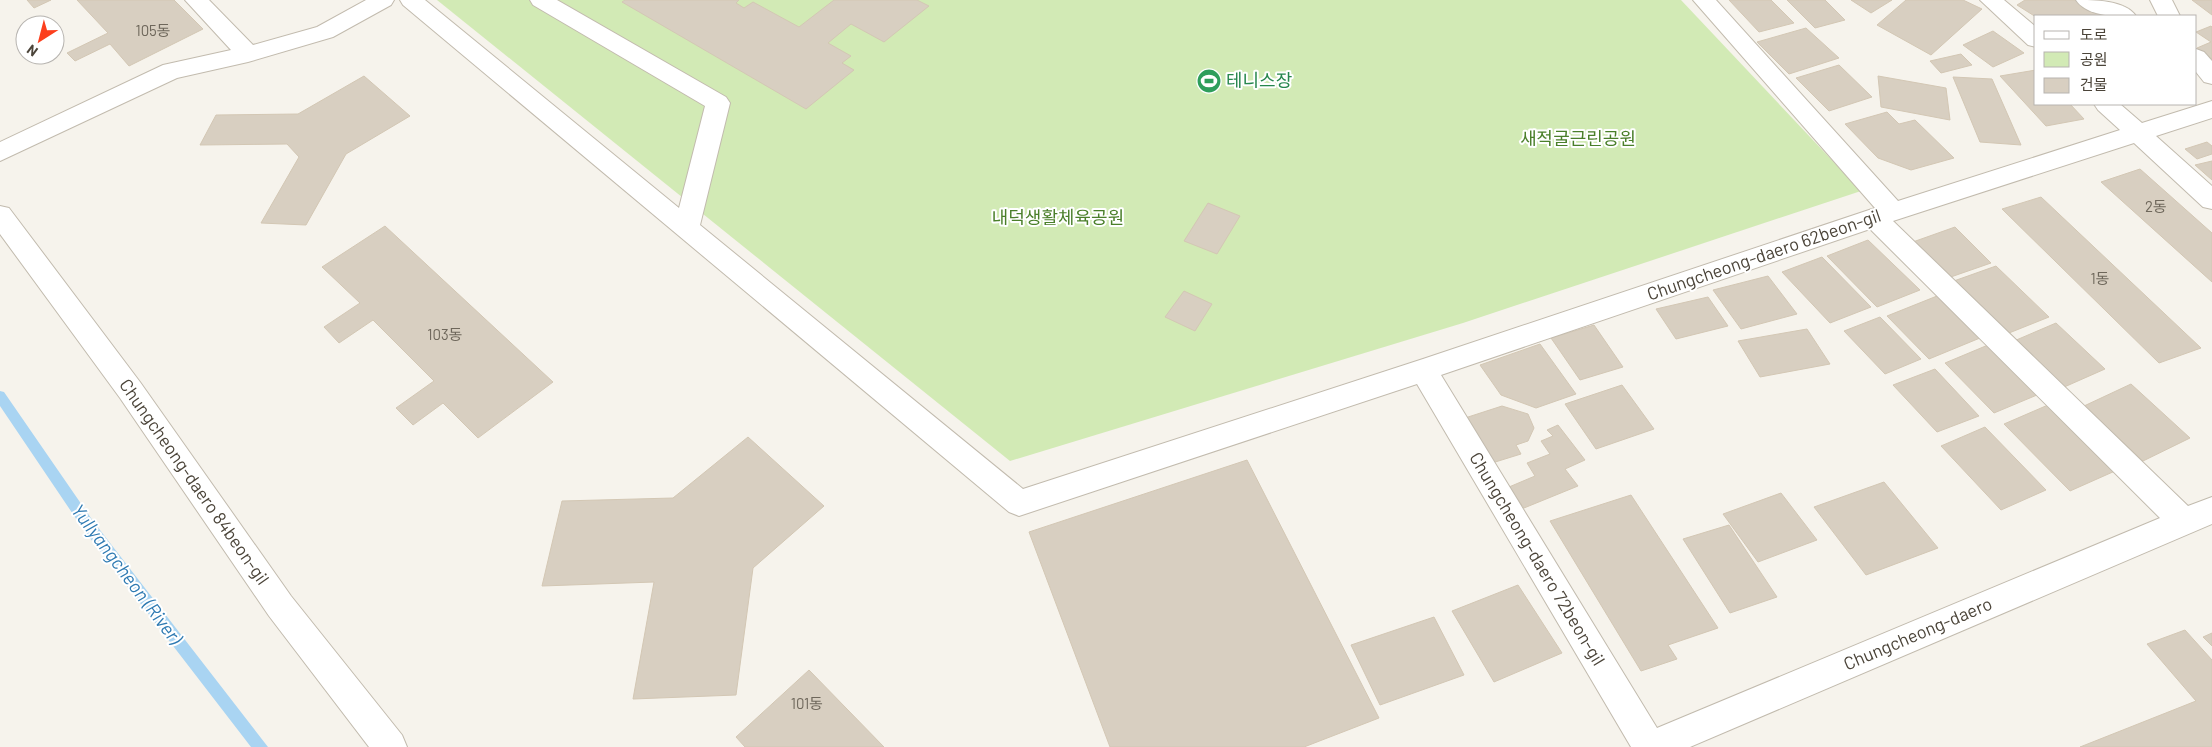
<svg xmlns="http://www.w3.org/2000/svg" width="2212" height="747" font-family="Barlow,'Noto Sans KR',sans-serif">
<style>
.green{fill:#d2eab5}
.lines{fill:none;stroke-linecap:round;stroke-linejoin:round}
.stream{fill:#a9d4f2;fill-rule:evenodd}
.building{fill:#d8cfc1;stroke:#d3c7b4}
.minor-casing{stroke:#c2bbae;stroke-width:2}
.minor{fill:#fff;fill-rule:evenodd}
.labels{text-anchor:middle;stroke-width:4;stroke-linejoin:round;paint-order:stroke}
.number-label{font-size:15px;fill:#6e675b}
.leisure-label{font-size:18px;fill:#27864d;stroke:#fff;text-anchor:start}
.park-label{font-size:18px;fill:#4a7f2a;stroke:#fff}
.street-label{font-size:18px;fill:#4b4439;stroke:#fff}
.water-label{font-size:19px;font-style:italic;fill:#2e7ab2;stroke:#fff}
</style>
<rect width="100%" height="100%" fill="#f6f3ec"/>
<path class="green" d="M 437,0 L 1681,0 L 1861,191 L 1463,323 L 1010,461 Z"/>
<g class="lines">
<path class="stream" d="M 0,391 L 4,392 L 93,521 L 268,747 L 251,747 L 83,529 L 0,406 Z"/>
</g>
<g class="building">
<path d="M 27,0 L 51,0 L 34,8 Z"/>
<path d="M 77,0 L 174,0 L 203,29 L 129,66 L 110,44 L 75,61 L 67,53 L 108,33 Z"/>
<path d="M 625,0 L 739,0 L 736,3 L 744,8 L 753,2 L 799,27 L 834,0 L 917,0 L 929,6 L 884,42 L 851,24 L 828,43 L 851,56 L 842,63 L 854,70 L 806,109 L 622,2 Z"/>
<path d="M 1729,0 L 1771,0 L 1794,23 L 1759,32 Z"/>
<path d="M 1787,0 L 1825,0 L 1845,20 L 1815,28 Z"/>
<path d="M 1851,0 L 1892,0 L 1871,13 Z"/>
<path d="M 1906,0 L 1963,0 L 1982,9 L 1931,55 L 1877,25 Z"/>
<path d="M 2025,0 L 2077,0 L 2104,16 L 2036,17 L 2017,5 Z"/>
<path d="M 2192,0 L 2212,0 L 2212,15 Z"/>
<path d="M 2211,26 L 2212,27 L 2212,59 L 2197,48 L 2211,42 L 2196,32 Z"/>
<path d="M 1806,28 L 1839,58 L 1789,74 L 1757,42 Z"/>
<path d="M 1993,31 L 2024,53 L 1993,67 L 1963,45 Z"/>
<path d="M 1961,54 L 1972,65 L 1941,73 L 1930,61 Z"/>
<path d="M 1839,65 L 1872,97 L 1829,111 L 1796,78 Z"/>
<path d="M 2036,70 L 2036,104 L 2070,104 L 2084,119 L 2046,126 L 2000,76 Z"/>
<path d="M 364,76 L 410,116 L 346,154 L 306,225 L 261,223 L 299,157 L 287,144 L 200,145 L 216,115 L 298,114 Z"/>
<path d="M 1878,76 L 1946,88 L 1950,120 L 1881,107 Z"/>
<path d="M 1953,77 L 1992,79 L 2021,145 L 1980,142 Z"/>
<path d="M 1887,112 L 1899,124 L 1915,120 L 1954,158 L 1911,170 L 1878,158 L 1845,124 Z"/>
<path d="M 2207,142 L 2212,146 L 2212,154 L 2197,159 L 2185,149 Z"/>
<path d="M 2212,161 L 2212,180 L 2195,165 Z"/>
<path d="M 2140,169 L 2212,233 L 2212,282 L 2101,182 Z"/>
<path d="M 2041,197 L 2201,348 L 2159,363 L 2002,209 Z"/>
<path d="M 1208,203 L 1240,216 L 1217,254 L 1184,241 Z"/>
<path d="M 385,226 L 553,382 L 478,438 L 443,403 L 413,425 L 396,408 L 434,381 L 373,320 L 339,343 L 324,327 L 360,303 L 322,267 Z"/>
<path d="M 1955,227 L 1991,263 L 1945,279 L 1910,243 Z"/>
<path d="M 1868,240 L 1920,290 L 1877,307 L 1827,256 Z"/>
<path d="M 1822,257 L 1871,307 L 1830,323 L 1782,272 Z"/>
<path d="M 1996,266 L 2049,317 L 2004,335 L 1951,282 Z"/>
<path d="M 1768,276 L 1797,314 L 1741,329 L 1713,290 Z"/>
<path d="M 1184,291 L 1212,304 L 1195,331 L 1165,317 Z"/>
<path d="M 1937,296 L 1980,338 L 1929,359 L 1887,316 Z"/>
<path d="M 1708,297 L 1728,326 L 1676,339 L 1656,309 Z"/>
<path d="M 1880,317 L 1921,359 L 1885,374 L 1844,331 Z"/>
<path d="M 2056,323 L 2105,369 L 2062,388 L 2014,341 Z"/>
<path d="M 1594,325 L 1623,367 L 1580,380 L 1551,338 Z"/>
<path d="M 1807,329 L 1830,364 L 1760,377 L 1738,341 Z"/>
<path d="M 1540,344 L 1576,394 L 1536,408 L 1501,395 L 1480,365 Z"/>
<path d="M 1988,345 L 2037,395 L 1994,413 L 1945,363 Z"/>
<path d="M 1935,369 L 1979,416 L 1937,432 L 1893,385 Z"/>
<path d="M 2131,384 L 2190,438 L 2143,461 L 2084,406 Z"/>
<path d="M 1622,385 L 1654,429 L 1596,449 L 1565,404 Z"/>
<path d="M 2048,405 L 2115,471 L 2070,491 L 2004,424 Z"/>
<path d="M 1502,406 L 1528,414 L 1534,428 L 1528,441 L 1516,445 L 1521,454 L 1492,463 L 1465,418 Z"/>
<path d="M 1558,425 L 1585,460 L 1565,469 L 1578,486 L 1524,508 L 1509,487 L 1535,476 L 1527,463 L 1550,454 L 1541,441 L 1553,436 L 1547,430 Z"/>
<path d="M 1985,427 L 2046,490 L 2001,510 L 1941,446 Z"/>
<path d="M 748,437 L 824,506 L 753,568 L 736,695 L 633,699 L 654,582 L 542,586 L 562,501 L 673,498 Z"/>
<path d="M 1247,460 L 1379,718 L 1304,747 L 1110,747 L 1029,532 Z"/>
<path d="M 1884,482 L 1938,548 L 1866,575 L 1814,507 Z"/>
<path d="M 1781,493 L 1817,540 L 1758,562 L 1723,514 Z"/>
<path d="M 1631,495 L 1718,628 L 1668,645 L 1677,659 L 1641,671 L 1550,521 Z"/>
<path d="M 1729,525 L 1777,597 L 1730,613 L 1683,539 Z"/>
<path d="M 1518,585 L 1562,653 L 1494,682 L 1452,611 Z"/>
<path d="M 1434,617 L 1464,675 L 1380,705 L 1351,645 Z"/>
<path d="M 2185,630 L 2212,660 L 2212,747 L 2080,747 L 2196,701 L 2147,644 Z"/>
<path d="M 2212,633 L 2212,646 L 2203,637 Z"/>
<path d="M 809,670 L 884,747 L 745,747 L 736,737 Z"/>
</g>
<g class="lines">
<defs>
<g id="minor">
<path d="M 185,0 L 209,0 L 253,45 L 317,27 L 366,0 L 394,0 L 391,5 L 333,37 L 248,62 L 177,78 L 0,161 L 0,142 L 163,65 L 231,50 Z"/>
<path d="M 400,0 L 425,0 L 679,208 L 705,106 L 533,5 L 530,0 L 557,0 L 726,97 L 730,103 L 700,225 L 1023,489 L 1423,359 L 1875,208 L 1693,0 L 1716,0 L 1898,201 L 2120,130 L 2098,110 L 2094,104 L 2120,104 L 2142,123 L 2212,101 L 2212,118 L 2156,136 L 2212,186 L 2212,209 L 2203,207 L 2134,143 L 1893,221 L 2188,506 L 2212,497 L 2212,524 L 1690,747 L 1631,747 L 1417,384 L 1019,516 L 1009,512 L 403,5 ZM 1870,229 L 2160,518 L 1657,728 L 1441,375 Z"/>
<path d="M 1980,0 L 2004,0 L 2036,27 L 2036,47 L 2028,45 Z"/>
<path d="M 2076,0 C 2094,0 2125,0 2136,16 C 2118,17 2087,17 2076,0 Z"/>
<path d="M 2150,0 L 2172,0 L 2180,16 L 2158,16 Z"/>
<path d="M 2196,49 L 2204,52 L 2212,61 L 2212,84 L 2204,82 L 2196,72 Z"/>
<path d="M 0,206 L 9,208 L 140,382 L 291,596 L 402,735 L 407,747 L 369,747 L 269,616 L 120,398 L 0,234 Z"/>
</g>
</defs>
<use href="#minor" class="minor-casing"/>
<use href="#minor" class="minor"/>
</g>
<defs>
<symbol id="stadium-disc" viewBox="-11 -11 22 22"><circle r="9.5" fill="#2e9e5b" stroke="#fff"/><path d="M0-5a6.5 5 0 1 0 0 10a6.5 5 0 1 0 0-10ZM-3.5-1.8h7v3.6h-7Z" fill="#fff"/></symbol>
</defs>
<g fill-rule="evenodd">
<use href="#stadium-disc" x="1195" y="67" width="28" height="28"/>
</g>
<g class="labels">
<g class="number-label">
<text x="153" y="36">105동</text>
<text x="2156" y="212">2동</text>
<text x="2100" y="284">1동</text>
<text x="445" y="340">103동</text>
<text x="807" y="709">101동</text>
</g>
<g class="leisure-label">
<text x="1226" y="87">테니스장</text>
</g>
<g class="park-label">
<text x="1578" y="145">새적굴근린공원</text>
<text x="1058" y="224">내덕생활체육공원</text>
</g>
<g class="street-label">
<text transform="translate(1764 255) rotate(-19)" y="6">Chungcheong-daero 62beon-gil</text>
<text transform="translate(194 482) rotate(55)" y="6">Chungcheong-daero 84beon-gil</text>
<text transform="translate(1537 559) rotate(59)" y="6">Chungcheong-daero 72beon-gil</text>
<text transform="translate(1918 634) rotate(-23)" y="6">Chungcheong-daero</text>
</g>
<g class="water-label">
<text transform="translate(127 574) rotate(53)" y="7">Yullyangcheon (River)</text>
</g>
</g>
<rect x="2034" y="15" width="162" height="90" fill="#ffffff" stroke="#b7b4b0"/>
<rect x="2044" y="31" width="25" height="8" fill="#ffffff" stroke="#b7b4b0"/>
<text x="2080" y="40" font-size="15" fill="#4b4439">도로</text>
<rect x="2044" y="52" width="25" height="15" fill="#d2eab5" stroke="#b7b4b0"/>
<text x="2080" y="65" font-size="15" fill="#4b4439">공원</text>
<rect x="2044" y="78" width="25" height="15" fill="#d8cfc1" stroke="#b7b4b0"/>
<text x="2080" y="90" font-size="15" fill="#4b4439">건물</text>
<g transform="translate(40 40) rotate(216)"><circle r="24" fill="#ffffff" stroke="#b7b4b0"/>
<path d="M0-4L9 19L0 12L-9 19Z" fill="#fc3f1d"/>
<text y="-8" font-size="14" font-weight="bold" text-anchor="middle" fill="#4b4439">N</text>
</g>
</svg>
